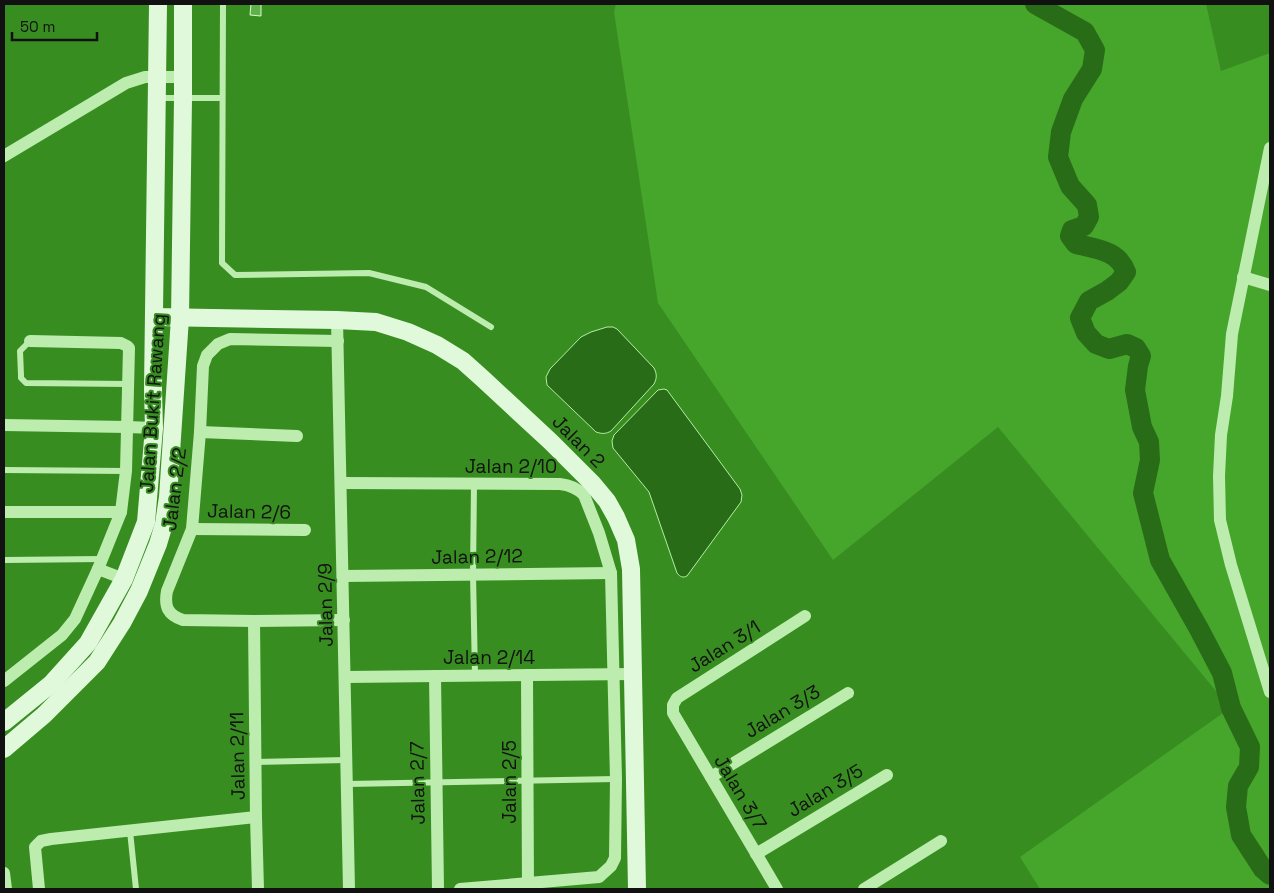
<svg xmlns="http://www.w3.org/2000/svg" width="1274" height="893" font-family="'Space Grotesk',sans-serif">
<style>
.green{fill:#46a52b}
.water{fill:#286c17;stroke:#b4eda3}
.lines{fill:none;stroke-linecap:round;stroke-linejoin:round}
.river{stroke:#286c17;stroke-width:20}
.building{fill:#5db246;stroke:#dcf8d4}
.lane{stroke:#bdecaf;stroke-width:6}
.street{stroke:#bdecaf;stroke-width:12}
.secondary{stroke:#e1f9db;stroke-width:18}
.labels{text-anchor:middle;stroke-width:4;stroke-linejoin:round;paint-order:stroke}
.street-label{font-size:19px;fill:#111;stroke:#388d21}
</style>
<rect width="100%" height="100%" fill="#388d21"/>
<path class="green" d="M 616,4 L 1206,4 L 1221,71 L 1270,53 L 1270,889 L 1040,889 L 1020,857 L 1230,708 L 998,427 L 833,560 L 658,303 L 614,12 Z"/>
<g class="water">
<path d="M 607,327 L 613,327 L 617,329 L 654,368 C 657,374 657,378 654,384 L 611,431 C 606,434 602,434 596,432 L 547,385 L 546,377 L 550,369 L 581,337 L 591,332 Z"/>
<path d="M 664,389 L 667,390 L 740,489 L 742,495 L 741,502 L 687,576 C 683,578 680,577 677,573 L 649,492 L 613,448 L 612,441 L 614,435 L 658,390 Z"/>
</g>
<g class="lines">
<path class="river" d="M 1035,4 L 1085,32 L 1095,50 L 1092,69 L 1073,99 L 1061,132 L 1058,157 L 1070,186 L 1087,205 L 1089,217 L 1084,226 L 1072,230 L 1070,236 L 1076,244 C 1096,249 1118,250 1126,272 L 1119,282 L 1107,291 L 1089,301 L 1080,318 L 1086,333 L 1096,344 L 1109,349 L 1127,344 L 1136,348 L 1141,356 L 1138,366 L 1135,390 L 1142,427 L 1149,442 L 1150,460 L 1143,493 L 1160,560 L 1199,629 L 1222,673 L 1231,708 L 1250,747 L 1249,767 L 1238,786 L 1236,807 L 1241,835 L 1263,869 L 1270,875"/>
</g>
<path class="building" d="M 251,4 L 261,4 L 261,16 L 250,15 Z"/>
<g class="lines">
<g class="lane">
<path d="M 223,4 L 222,263 L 235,275 L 369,273 L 426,287 L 491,327"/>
<path d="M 158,98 L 222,98"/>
<path d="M 30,341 L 20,351 L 21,375 L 21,378 L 26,383 L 129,384"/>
<path d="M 4,470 L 126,471"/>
<path d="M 474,484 L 473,574 L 475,676"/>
<path d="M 4,560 L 102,559"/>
<path d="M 255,762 L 346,760"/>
<path d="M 347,784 L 616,779"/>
<path d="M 130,831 L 136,889"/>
</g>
<g class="street">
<path d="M 1270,148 L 1232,334 L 1227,396 L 1221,435 L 1219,476 L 1220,520 L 1231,565 L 1270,692"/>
<path d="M 4,156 L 126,83 L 145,77 L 183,77"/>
<path d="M 1243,277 L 1270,285"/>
<path d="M 337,320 L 349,889"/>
<path d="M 30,341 L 121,343 L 127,346 L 129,348 L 126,471 L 121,512 L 98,569"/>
<path d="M 338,341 L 230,339 L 218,344 L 207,355 L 203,366 L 200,432 L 192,529 L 167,591 C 164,607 168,615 183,620 L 254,621 L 344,620"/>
<path d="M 4,425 L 127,427 L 154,428"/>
<path d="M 200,432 L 297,436"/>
<path d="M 341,483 L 560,484 C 570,485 577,488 584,495 L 599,533 L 611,573 L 616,779 L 615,858 L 611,866 L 599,877 L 460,889"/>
<path d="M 4,512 L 121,512"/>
<path d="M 192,529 L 305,530"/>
<path d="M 343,576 L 611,573"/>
<path d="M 254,621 L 256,817 L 258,889"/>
<path d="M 527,675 L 528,889"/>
<path d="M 435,676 L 438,889"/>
<path d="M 345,677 L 633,674"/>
<path d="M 4,681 L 62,635 L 75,619 L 98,569 L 124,579"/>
<path d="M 711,777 L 848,693"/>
<path d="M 756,854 L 887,775"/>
<path d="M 4,873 L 6,889"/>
<path d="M 39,889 L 35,847 L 41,841 L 51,839 L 256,817"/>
<path d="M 777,889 L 673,713 L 673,705 L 677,698 L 805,616"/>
<path d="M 864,889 L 941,841"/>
</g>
<g class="secondary">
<path d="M 154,317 L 337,320 L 376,322 L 408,332 L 437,345 L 463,361 L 482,378 L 551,442 L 592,483 L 607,501 L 616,517 L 626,540 L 631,569 L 637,889"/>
<path d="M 4,722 L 51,684 L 88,643 L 124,579 L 146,522 L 154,428 L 153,389 L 158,4"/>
<path d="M 4,749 L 44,715 L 97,662 L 122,623 L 139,591 L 158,544 L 164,524 L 168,497 L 180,318 L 183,98 L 183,4"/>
</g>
</g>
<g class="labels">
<g class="street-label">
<text transform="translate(152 403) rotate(-86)" y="7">Jalan Bukit Rawang</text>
<text transform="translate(579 441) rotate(45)" y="7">Jalan 2</text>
<text x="511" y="473">Jalan 2/10</text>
<text transform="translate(174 489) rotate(-83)" y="7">Jalan 2/2</text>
<text transform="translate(249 511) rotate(1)" y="7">Jalan 2/6</text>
<text transform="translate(477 556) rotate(-1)" y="7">Jalan 2/12</text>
<text transform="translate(325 605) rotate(-91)" y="7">Jalan 2/9</text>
<text transform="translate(724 646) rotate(-32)" y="7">Jalan 3/1</text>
<text x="489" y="664">Jalan 2/14</text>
<text transform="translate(782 711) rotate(-31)" y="7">Jalan 3/3</text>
<text transform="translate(237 756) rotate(-91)" y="7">Jalan 2/11</text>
<text transform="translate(509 782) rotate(-90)" y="7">Jalan 2/5</text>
<text transform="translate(417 783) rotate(-91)" y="7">Jalan 2/7</text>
<text transform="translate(825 790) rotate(-31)" y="7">Jalan 3/5</text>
<text transform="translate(741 792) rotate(59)" y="7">Jalan 3/7</text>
</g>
</g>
<rect width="1274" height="893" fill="none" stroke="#111111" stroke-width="10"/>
<path d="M12 32v8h85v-8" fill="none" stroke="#111111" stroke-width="2.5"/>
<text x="20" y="32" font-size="15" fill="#111111" stroke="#388d21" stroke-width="4" paint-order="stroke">50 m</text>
</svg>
